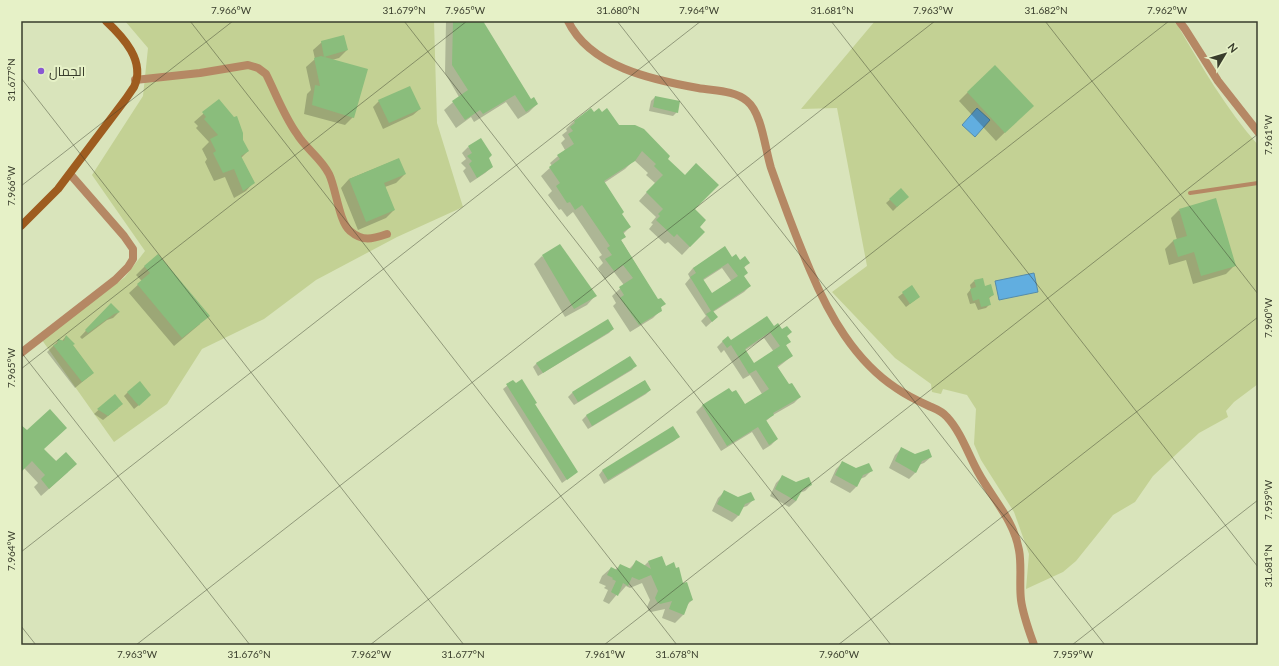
<svg xmlns="http://www.w3.org/2000/svg" width="1279" height="666" font-family="Lato,Cairo,sans-serif">
<style>
.green{fill:#c3d194}
.water{fill:#61aee0;stroke:#558caa}
.shadow{fill:#0003;fill-rule:evenodd}
.building{fill:#8abd7c;fill-rule:evenodd}
.lines{fill:none;stroke-linecap:round;stroke-linejoin:round}
.lane{stroke:#b58864;stroke-width:4}
.street{stroke:#b58864;stroke-width:8}
.secondary{stroke:#9e5c1f;stroke-width:8}
.ticks{fill:none;stroke:#393d2c;stroke-width:1;stroke-opacity:0.45}
.poi-dot{fill:#8959d2;stroke:#e6f1c7;stroke-width:1.5}
.labels{text-anchor:middle;stroke-width:4;stroke-linejoin:round;paint-order:stroke}
.poi-label{font-size:13px;fill:#393d2c;stroke:#e6f1c7;text-anchor:start}
.neatline{fill:none;stroke:#393d2c;stroke-width:1.5}
.ticks-label{font-size:10px;text-anchor:middle;fill:#393d2c}
</style>
<rect width="100%" height="100%" fill="#d9e4bb"/>
<g class="green">
<path d="M 125,21 L 434,21 L 437,123 L 463,207 L 397,237 L 316,280 L 264,319 L 202,349 L 167,404 L 114,442 L 42,340 L 125,277 L 145,251 L 92,175 L 143,96 L 148,48 Z"/>
<path d="M 875,21 L 1173,21 L 1178,26 C 1202,67 1226,109 1258,145 L 1258,384 L 1234,402 L 1226,411 L 1228,417 L 1199,433 L 1153,476 L 1135,502 L 1113,515 L 1076,561 L 1063,572 L 1026,589 L 1029,554 L 1014,512 L 981,460 L 974,444 L 976,409 L 967,395 L 943,389 L 941,394 L 932,392 L 931,384 L 895,358 L 832,292 L 867,266 L 837,108 L 801,109 Z"/>
</g>
<g class="water">
<path d="M 977,108 L 990,120 L 975,137 L 962,125 Z"/>
<path d="M 1034,273 L 1038,292 L 999,300 L 995,281 Z"/>
</g>
<g class="shadow">
<path d="M 446,21 L 482,21 L 530,101 L 537,104 L 529,112 L 518,119 L 506,102 L 474,122 L 471,117 L 456,128 L 444,110 L 459,97 L 445,73 Z"/>
<path d="M 322,42 L 347,50 L 339,58 L 332,60 L 353,117 L 345,125 L 304,114 L 307,94 L 311,90 L 306,67 L 315,59 L 313,50 Z"/>
<path d="M 968,92 L 1024,114 L 996,141 L 959,101 Z"/>
<path d="M 655,97 L 677,112 L 673,116 L 649,111 L 651,101 Z"/>
<path d="M 219,100 L 248,151 L 241,158 L 254,182 L 246,191 L 234,198 L 225,177 L 214,181 L 205,162 L 207,159 L 202,149 L 209,142 L 196,128 L 198,126 L 194,122 Z"/>
<path d="M 379,101 L 420,109 L 413,115 L 383,129 L 373,107 Z"/>
<path d="M 591,110 L 593,113 L 602,113 L 667,159 L 694,209 L 699,227 L 704,232 L 682,255 L 668,242 L 665,244 L 649,229 L 653,224 L 651,223 L 656,217 L 639,201 L 655,183 L 646,175 L 648,173 L 634,160 L 625,169 L 604,183 L 621,214 L 630,227 L 623,234 L 621,240 L 658,301 L 664,304 L 660,308 L 661,310 L 653,318 L 630,332 L 613,306 L 616,303 L 612,296 L 624,285 L 614,272 L 605,279 L 598,268 L 603,263 L 599,257 L 602,255 L 573,212 L 567,217 L 561,209 L 559,210 L 548,195 L 552,191 L 541,176 L 552,166 L 550,163 L 565,150 L 561,143 L 565,139 L 562,135 L 567,131 L 566,129 L 574,121 Z"/>
<path d="M 468,147 L 487,158 L 492,167 L 485,173 L 470,183 L 463,171 L 466,168 L 461,163 L 466,159 L 462,153 Z"/>
<path d="M 398,159 L 405,174 L 396,183 L 385,187 L 394,210 L 386,218 L 358,230 L 341,188 L 349,179 Z"/>
<path d="M 901,190 L 907,197 L 893,211 L 886,203 Z"/>
<path d="M 1179,210 L 1234,266 L 1226,274 L 1193,284 L 1186,260 L 1169,265 L 1165,249 L 1173,241 L 1177,240 L 1171,218 Z"/>
<path d="M 542,256 L 595,296 L 587,305 L 565,317 L 534,264 Z"/>
<path d="M 732,258 L 748,263 L 744,268 L 743,276 L 750,286 L 744,292 L 713,312 L 717,317 L 706,327 L 701,321 L 706,316 L 685,284 L 690,278 L 688,274 L 693,268 ZM 722,268 L 732,282 L 712,295 L 702,281 Z"/>
<path d="M 145,266 L 200,324 L 174,346 L 129,293 L 142,281 L 136,275 Z"/>
<path d="M 974,281 L 984,287 L 993,295 L 988,299 L 990,304 L 986,308 L 978,310 L 975,303 L 970,304 L 967,294 L 971,289 L 970,285 Z"/>
<path d="M 912,286 L 919,297 L 906,307 L 898,297 Z"/>
<path d="M 111,304 L 119,312 L 113,318 L 107,320 L 82,339 L 80,337 Z"/>
<path d="M 774,327 L 786,337 L 789,342 L 785,346 L 792,356 L 777,368 L 788,386 L 800,397 L 794,403 L 773,415 L 766,421 L 777,439 L 771,445 L 763,450 L 752,432 L 721,451 L 696,412 L 702,406 L 729,389 L 745,405 L 762,394 L 750,375 L 743,379 L 724,350 L 721,353 L 717,347 L 723,341 L 731,341 ZM 764,338 L 774,352 L 754,365 L 744,351 Z"/>
<path d="M 613,329 L 609,333 L 538,376 L 533,367 L 537,363 Z"/>
<path d="M 66,336 L 93,373 L 75,388 L 47,352 L 59,340 L 62,341 Z"/>
<path d="M 630,357 L 635,366 L 632,370 L 574,405 L 568,397 L 572,393 Z"/>
<path d="M 513,381 L 534,404 L 577,472 L 562,483 L 503,389 Z"/>
<path d="M 644,381 L 650,390 L 646,394 L 588,429 L 582,420 L 586,416 Z"/>
<path d="M 128,392 L 146,399 L 134,409 L 124,396 Z"/>
<path d="M 115,395 L 118,408 L 103,420 L 94,414 Z"/>
<path d="M 21,426 L 43,449 L 68,472 L 41,496 L 34,487 L 38,483 L 24,468 L 21,471 Z"/>
<path d="M 678,437 L 674,441 L 604,484 L 599,475 L 602,471 Z"/>
<path d="M 901,449 L 915,455 L 931,457 L 924,463 L 919,465 L 915,473 L 909,479 L 889,468 L 895,455 Z"/>
<path d="M 842,463 L 856,469 L 871,471 L 865,477 L 860,479 L 856,487 L 850,493 L 830,482 L 836,469 Z"/>
<path d="M 782,477 L 796,483 L 811,485 L 805,491 L 799,493 L 796,501 L 789,507 L 770,496 L 776,483 Z"/>
<path d="M 724,492 L 738,498 L 753,500 L 747,506 L 741,508 L 738,516 L 732,522 L 712,511 L 718,498 Z"/>
<path d="M 636,562 L 644,566 L 648,562 L 665,567 L 683,585 L 692,600 L 686,606 L 683,615 L 675,623 L 662,618 L 665,609 L 651,612 L 649,611 L 647,607 L 650,600 L 642,583 L 630,588 L 626,586 L 619,594 L 618,593 L 609,604 L 603,601 L 608,590 L 604,588 L 606,586 L 599,583 L 602,576 L 611,568 L 615,570 L 620,565 L 629,569 Z"/>
</g>
<g class="building">
<path d="M 453,21 L 483,21 L 531,99 L 534,97 L 538,104 L 526,112 L 515,95 L 483,114 L 480,110 L 465,120 L 452,101 L 468,90 L 452,65 Z"/>
<path d="M 344,35 L 348,50 L 324,57 L 321,41 Z"/>
<path d="M 321,56 L 368,69 L 354,118 L 312,105 L 315,85 L 320,86 L 314,58 Z"/>
<path d="M 995,65 L 1034,106 L 1005,133 L 967,92 Z"/>
<path d="M 410,86 L 421,109 L 389,123 L 378,100 Z"/>
<path d="M 655,96 L 680,101 L 678,113 L 653,107 Z"/>
<path d="M 219,99 L 234,117 L 237,116 L 243,133 L 243,140 L 249,151 L 241,156 L 255,183 L 243,191 L 234,169 L 223,173 L 213,153 L 216,151 L 210,139 L 218,135 L 204,119 L 206,117 L 202,112 Z"/>
<path d="M 591,108 L 594,112 L 599,108 L 602,112 L 607,108 L 619,125 L 635,125 L 644,129 L 670,156 L 668,159 L 685,175 L 696,163 L 719,185 L 695,209 L 706,220 L 700,227 L 705,232 L 690,247 L 677,234 L 674,237 L 656,220 L 660,216 L 658,214 L 663,209 L 646,192 L 663,175 L 654,166 L 656,164 L 642,151 L 635,161 L 604,181 L 624,212 L 622,214 L 631,227 L 623,232 L 626,237 L 621,240 L 658,299 L 661,298 L 666,304 L 661,307 L 662,311 L 639,325 L 620,298 L 624,295 L 619,287 L 633,278 L 623,265 L 614,271 L 605,259 L 612,255 L 607,248 L 610,246 L 582,205 L 575,210 L 570,202 L 567,203 L 556,186 L 560,183 L 549,167 L 560,159 L 557,155 L 574,144 L 568,134 L 573,131 L 570,127 L 575,123 L 574,121 Z"/>
<path d="M 481,138 L 492,155 L 489,158 L 493,167 L 477,178 L 469,164 L 472,161 L 467,156 L 472,153 L 468,146 Z"/>
<path d="M 399,158 L 406,174 L 384,183 L 395,210 L 366,222 L 349,179 Z"/>
<path d="M 901,188 L 909,197 L 897,207 L 889,199 Z"/>
<path d="M 1216,198 L 1236,266 L 1201,276 L 1194,252 L 1178,257 L 1173,240 L 1187,236 L 1179,209 Z"/>
<path d="M 560,244 L 597,296 L 574,309 L 542,255 Z"/>
<path d="M 725,246 L 732,257 L 736,254 L 740,260 L 745,256 L 750,263 L 744,267 L 748,273 L 744,276 L 751,286 L 713,311 L 718,317 L 712,322 L 706,314 L 711,311 L 690,277 L 696,273 L 693,268 ZM 728,263 L 738,276 L 712,293 L 703,279 Z"/>
<path d="M 158,254 L 210,316 L 182,338 L 137,284 L 150,273 L 144,266 Z"/>
<path d="M 983,278 L 985,286 L 991,284 L 994,295 L 989,297 L 991,305 L 981,307 L 979,299 L 973,301 L 970,289 L 976,287 L 974,280 Z"/>
<path d="M 912,285 L 920,297 L 910,304 L 902,292 Z"/>
<path d="M 111,303 L 120,312 L 114,314 L 88,333 L 85,330 Z"/>
<path d="M 767,316 L 774,326 L 778,323 L 782,329 L 787,326 L 792,332 L 787,336 L 791,342 L 786,345 L 793,356 L 777,366 L 789,384 L 792,383 L 801,397 L 773,413 L 774,415 L 766,420 L 778,439 L 769,445 L 758,427 L 727,446 L 702,405 L 729,388 L 732,392 L 736,390 L 745,404 L 769,389 L 756,370 L 749,374 L 731,345 L 727,348 L 722,341 L 728,336 L 731,340 ZM 770,332 L 780,346 L 754,363 L 745,349 Z"/>
<path d="M 608,319 L 614,329 L 543,373 L 536,363 Z"/>
<path d="M 66,335 L 75,344 L 73,345 L 94,373 L 82,382 L 53,345 L 57,344 L 58,339 L 64,341 Z"/>
<path d="M 630,356 L 637,366 L 578,402 L 572,392 Z"/>
<path d="M 522,379 L 537,403 L 535,404 L 578,472 L 567,480 L 506,384 L 513,380 L 516,383 Z"/>
<path d="M 645,380 L 651,390 L 592,426 L 586,415 Z"/>
<path d="M 140,381 L 151,395 L 139,406 L 127,392 Z"/>
<path d="M 115,394 L 123,404 L 108,416 L 97,409 Z"/>
<path d="M 50,409 L 67,428 L 44,449 L 56,461 L 66,452 L 77,464 L 49,489 L 41,479 L 45,475 L 32,461 L 21,472 L 21,425 L 27,430 Z"/>
<path d="M 673,426 L 680,437 L 608,480 L 602,470 Z"/>
<path d="M 901,447 L 915,454 L 929,449 L 932,457 L 922,461 L 916,473 L 895,461 Z"/>
<path d="M 842,461 L 856,468 L 869,463 L 873,471 L 863,475 L 857,487 L 835,475 Z"/>
<path d="M 782,475 L 796,482 L 809,477 L 812,485 L 803,489 L 796,501 L 775,489 Z"/>
<path d="M 724,490 L 738,497 L 751,492 L 755,500 L 745,504 L 739,516 L 717,504 Z"/>
<path d="M 662,556 L 666,566 L 674,562 L 676,568 L 679,567 L 683,583 L 687,582 L 693,600 L 689,602 L 684,615 L 669,609 L 672,601 L 660,604 L 657,602 L 655,598 L 658,591 L 651,575 L 639,580 L 632,577 L 628,586 L 623,583 L 618,596 L 611,592 L 616,581 L 612,579 L 613,578 L 607,575 L 611,567 L 617,570 L 620,564 L 631,569 L 636,560 L 651,569 L 648,561 Z"/>
</g>
<g class="lines">
<path class="lane" d="M 1190,193 L 1258,183"/>
<g class="street">
<path d="M 568,21 C 590,67 653,80 698,88 C 714,91 734,90 747,101 C 762,113 765,149 771,168 C 783,202 796,237 810,270 C 829,315 855,361 896,388 C 906,395 918,401 929,406 C 936,409 942,411 947,417 C 961,432 968,454 978,472 C 992,498 1014,520 1019,550 C 1022,566 1019,584 1021,600 C 1023,615 1029,631 1034,645"/>
<path d="M 1179,21 L 1185,29 L 1218,81 L 1258,132"/>
<path d="M 135,80 L 200,73 L 248,65 L 258,68 L 266,74 C 276,94 284,116 297,134 C 306,149 321,158 329,174 C 336,188 339,222 350,231 C 363,242 372,239 387,234"/>
<path d="M 21,353 L 115,280 L 128,267 L 133,259 L 133,249 L 124,236 L 70,174"/>
</g>
<path class="secondary" d="M 21,226 L 58,189 L 125,100 C 128,96 131,91 134,87 C 146,61 123,37 106,21"/>
</g>
<path class="ticks" d="M 190,21 L 677,645M 404,21 L 891,645M 617,21 L 1105,645M 831,21 L 1258,567M 1045,21 L 1258,294M 21,78 L 464,645M 21,186 L 233,21M 21,352 L 250,645M 21,369 L 467,21M 21,552 L 701,21M 21,626 L 36,645M 136,645 L 935,21M 370,645 L 1169,21M 604,645 L 1258,134M 838,645 L 1258,317M 1072,645 L 1258,500"/>
<circle class="poi-dot" cx="41" cy="71" r="4"/>
<g class="labels">
<g class="poi-label">
<text x="49" y="76">الجمال</text>
</g>
</g>
<rect width="1279" height="666" fill="none" stroke="#e6f1c7" stroke-width="44"/>
<g transform="translate(1225 54) rotate(52)" stroke="#e6f1c7" stroke-width="3" paint-order="stroke">
<path d="M0-3L7 15L0 10L-7 15Z" fill="#393d2c"/>
<text y="-6" font-size="11" font-weight="bold" text-anchor="middle" fill="#393d2c">N</text>
</g>
<rect x="22" y="22" width="1235" height="622" class="neatline"/>
<g class="ticks-label">
<text x="231" y="14">7.966°W</text>
<text x="404" y="14">31.679°N</text>
<text x="465" y="14">7.965°W</text>
<text x="618" y="14">31.680°N</text>
<text x="699" y="14">7.964°W</text>
<text x="832" y="14">31.681°N</text>
<text x="933" y="14">7.963°W</text>
<text x="1046" y="14">31.682°N</text>
<text x="1167" y="14">7.962°W</text>
<text transform="translate(11 80) rotate(-90)" y="4">31.677°N</text>
<text transform="translate(1268 135) rotate(-90)" y="4">7.961°W</text>
<text transform="translate(11 186) rotate(-90)" y="4">7.966°W</text>
<text transform="translate(1268 318) rotate(-90)" y="4">7.960°W</text>
<text transform="translate(11 368) rotate(-90)" y="4">7.965°W</text>
<text transform="translate(1268 500) rotate(-90)" y="4">7.959°W</text>
<text transform="translate(11 551) rotate(-90)" y="4">7.964°W</text>
<text transform="translate(1268 566) rotate(-90)" y="4">31.681°N</text>
<text x="137" y="658">7.963°W</text>
<text x="249" y="658">31.676°N</text>
<text x="371" y="658">7.962°W</text>
<text x="463" y="658">31.677°N</text>
<text x="605" y="658">7.961°W</text>
<text x="677" y="658">31.678°N</text>
<text x="839" y="658">7.960°W</text>
<text x="1073" y="658">7.959°W</text>
</g>
</svg>
